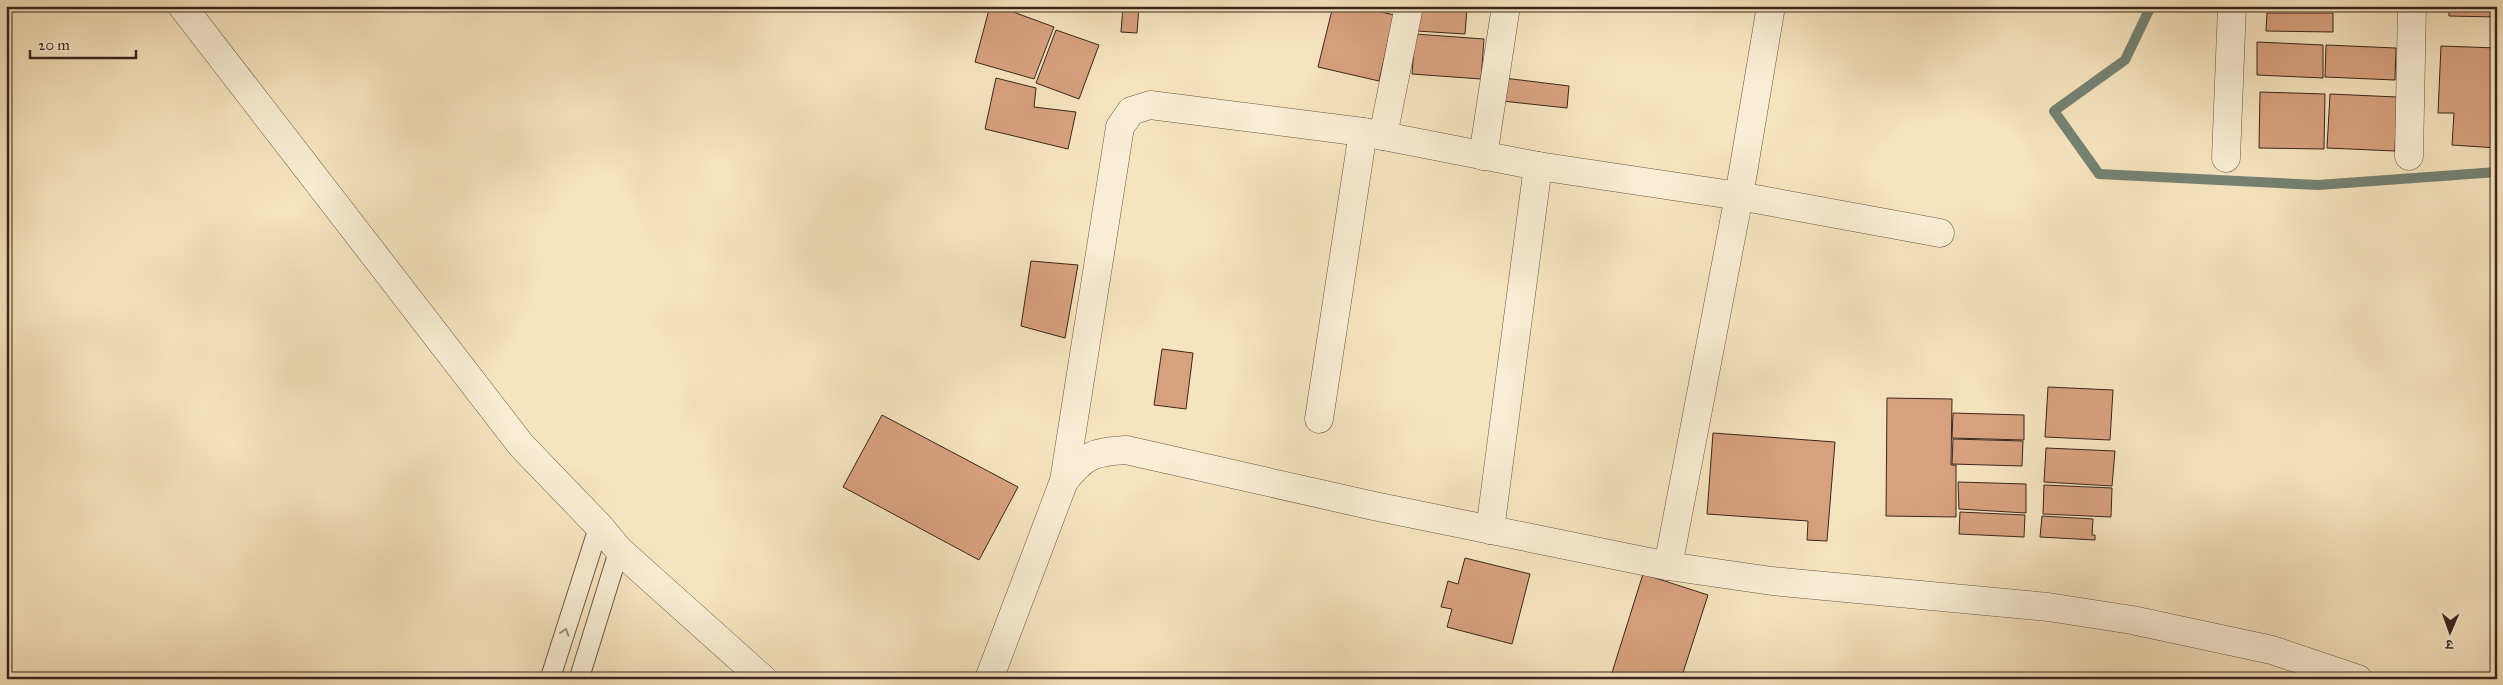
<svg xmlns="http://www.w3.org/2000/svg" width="2503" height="685" font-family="'IM FELL Great Primer','Noto Serif Devanagari',serif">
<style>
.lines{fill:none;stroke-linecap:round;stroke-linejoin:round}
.stream{stroke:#758273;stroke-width:10}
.building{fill:#d8a17e;stroke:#39261d}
.service-casing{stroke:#685645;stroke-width:21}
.minor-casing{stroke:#685645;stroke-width:29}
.tertiary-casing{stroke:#685645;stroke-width:29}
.service{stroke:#f9edd5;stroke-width:19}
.minor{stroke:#f9edd5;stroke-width:28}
.tertiary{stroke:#f9edd5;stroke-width:28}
.oneway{stroke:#998a79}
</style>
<rect width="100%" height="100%" fill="#f6e4be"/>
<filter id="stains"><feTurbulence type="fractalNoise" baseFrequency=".004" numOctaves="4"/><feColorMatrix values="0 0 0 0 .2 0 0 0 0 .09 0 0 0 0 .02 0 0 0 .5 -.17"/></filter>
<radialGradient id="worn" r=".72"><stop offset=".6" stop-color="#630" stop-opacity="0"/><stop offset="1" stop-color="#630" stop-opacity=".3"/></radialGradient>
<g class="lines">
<path class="stream" d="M 2151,6 L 2125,60 L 2054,111 L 2099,174 L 2318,185 L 2497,172"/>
</g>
<g class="building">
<path d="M 990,6 L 997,6 L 1054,27 L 1034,79 L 975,62 Z"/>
<path d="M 1123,6 L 1139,6 L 1137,33 L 1121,32 Z"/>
<path d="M 1333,6 L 1357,6 L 1394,15 L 1379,81 L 1318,67 Z"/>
<path d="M 1419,6 L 1467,8 L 1465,34 L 1417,31 Z"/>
<path d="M 2449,6 L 2497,6 L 2497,17 L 2449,16 Z"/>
<path d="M 2267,13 L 2333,13 L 2333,32 L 2266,31 Z"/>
<path d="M 1056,30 L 1099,45 L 1079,99 L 1036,83 Z"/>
<path d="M 1415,34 L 1484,39 L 1481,79 L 1412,74 Z"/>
<path d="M 2257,42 L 2323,45 L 2323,78 L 2257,75 Z"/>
<path d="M 2326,45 L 2396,48 L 2395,80 L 2325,77 Z"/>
<path d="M 2441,46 L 2497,48 L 2497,148 L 2452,145 L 2454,113 L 2438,113 Z"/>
<path d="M 996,78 L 1036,88 L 1034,107 L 1076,112 L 1068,149 L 985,129 Z"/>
<path d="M 1504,78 L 1569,86 L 1567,108 L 1502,101 Z"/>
<path d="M 2260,92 L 2325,94 L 2324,149 L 2259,148 Z"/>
<path d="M 2330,94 L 2397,97 L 2395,151 L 2327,148 Z"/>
<path d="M 1031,261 L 1078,265 L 1065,338 L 1021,326 Z"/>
<path d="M 1162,349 L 1193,353 L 1186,409 L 1154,405 Z"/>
<path d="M 2048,387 L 2113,390 L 2110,440 L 2045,437 Z"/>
<path d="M 1887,398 L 1952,399 L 1951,465 L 1956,465 L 1956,517 L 1886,516 Z"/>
<path d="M 1953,413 L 2024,415 L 2024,440 L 1952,438 Z"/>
<path d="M 882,415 L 1018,487 L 979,560 L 843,487 Z"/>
<path d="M 1713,433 L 1835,442 L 1827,541 L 1807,540 L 1808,521 L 1707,514 Z"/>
<path d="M 1953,439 L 2023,441 L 2022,466 L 1952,464 Z"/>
<path d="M 2046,448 L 2115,451 L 2112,486 L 2044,482 Z"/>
<path d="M 1958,482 L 2026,484 L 2026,513 L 1959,509 Z"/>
<path d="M 2044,485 L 2112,488 L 2111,517 L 2043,514 Z"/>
<path d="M 1960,512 L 2025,515 L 2024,537 L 1959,534 Z"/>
<path d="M 2042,516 L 2093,519 L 2092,535 L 2095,535 L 2095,540 L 2040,537 Z"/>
<path d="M 1465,558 L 1530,574 L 1512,644 L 1447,627 L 1452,609 L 1441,607 L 1448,581 L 1458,584 Z"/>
<path d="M 1643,574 L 1708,595 L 1681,679 L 1610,679 Z"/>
</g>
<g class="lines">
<defs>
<g id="service">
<path d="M 550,679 L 599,526"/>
<path d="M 579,679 L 619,550"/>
</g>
<g id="minor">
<path d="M 1383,136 L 1409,6"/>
<path d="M 1483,156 L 1506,6"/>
<path d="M 2409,156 L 2412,6"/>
<path d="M 2226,158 L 2232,6"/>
<path d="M 1319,419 L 1363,132 L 1538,166 L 1739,196 L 1940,233"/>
<path d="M 1064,481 L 1120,127 L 1131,111 L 1150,105 L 1363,132"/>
<path d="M 1490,530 L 1538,166"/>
<path d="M 1668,566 L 1739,196 L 1771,6"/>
<path d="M 989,679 L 1064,481 C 1085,455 1093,452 1126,450 L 1374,506 L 1668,566 L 1772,581 L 2048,607 L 2132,620 L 2272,650 L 2358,679"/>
</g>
<path id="tertiary" d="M 182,6 L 521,445 L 599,526 L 619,550 L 763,679"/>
</defs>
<use href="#service" class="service-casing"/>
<use href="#minor" class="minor-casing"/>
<use href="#tertiary" class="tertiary-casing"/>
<use href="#service" class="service"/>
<use href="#minor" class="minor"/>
<use href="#tertiary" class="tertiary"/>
</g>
<defs><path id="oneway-chevron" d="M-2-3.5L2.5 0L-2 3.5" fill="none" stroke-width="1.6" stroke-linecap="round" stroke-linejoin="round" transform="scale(1.25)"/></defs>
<use class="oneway" href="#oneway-chevron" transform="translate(565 632) rotate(-72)"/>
<rect width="2503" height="685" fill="none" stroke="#f6e4be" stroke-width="25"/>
<rect x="8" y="8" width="2488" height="670" fill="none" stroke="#39261d" stroke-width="2.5"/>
<rect x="12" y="12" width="2478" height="660" fill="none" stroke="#39261d"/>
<g transform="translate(2450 632) rotate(182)" stroke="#f9edd5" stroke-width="4" paint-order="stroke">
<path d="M0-4L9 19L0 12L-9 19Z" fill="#39261d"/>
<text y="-8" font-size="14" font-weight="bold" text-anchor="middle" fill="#39261d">उ</text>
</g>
<path d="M30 50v8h106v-8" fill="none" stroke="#39261d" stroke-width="2.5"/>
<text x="38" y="50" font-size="15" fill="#39261d" stroke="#f9edd5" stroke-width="4" paint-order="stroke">20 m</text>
<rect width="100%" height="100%" filter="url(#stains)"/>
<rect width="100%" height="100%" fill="url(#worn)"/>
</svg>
